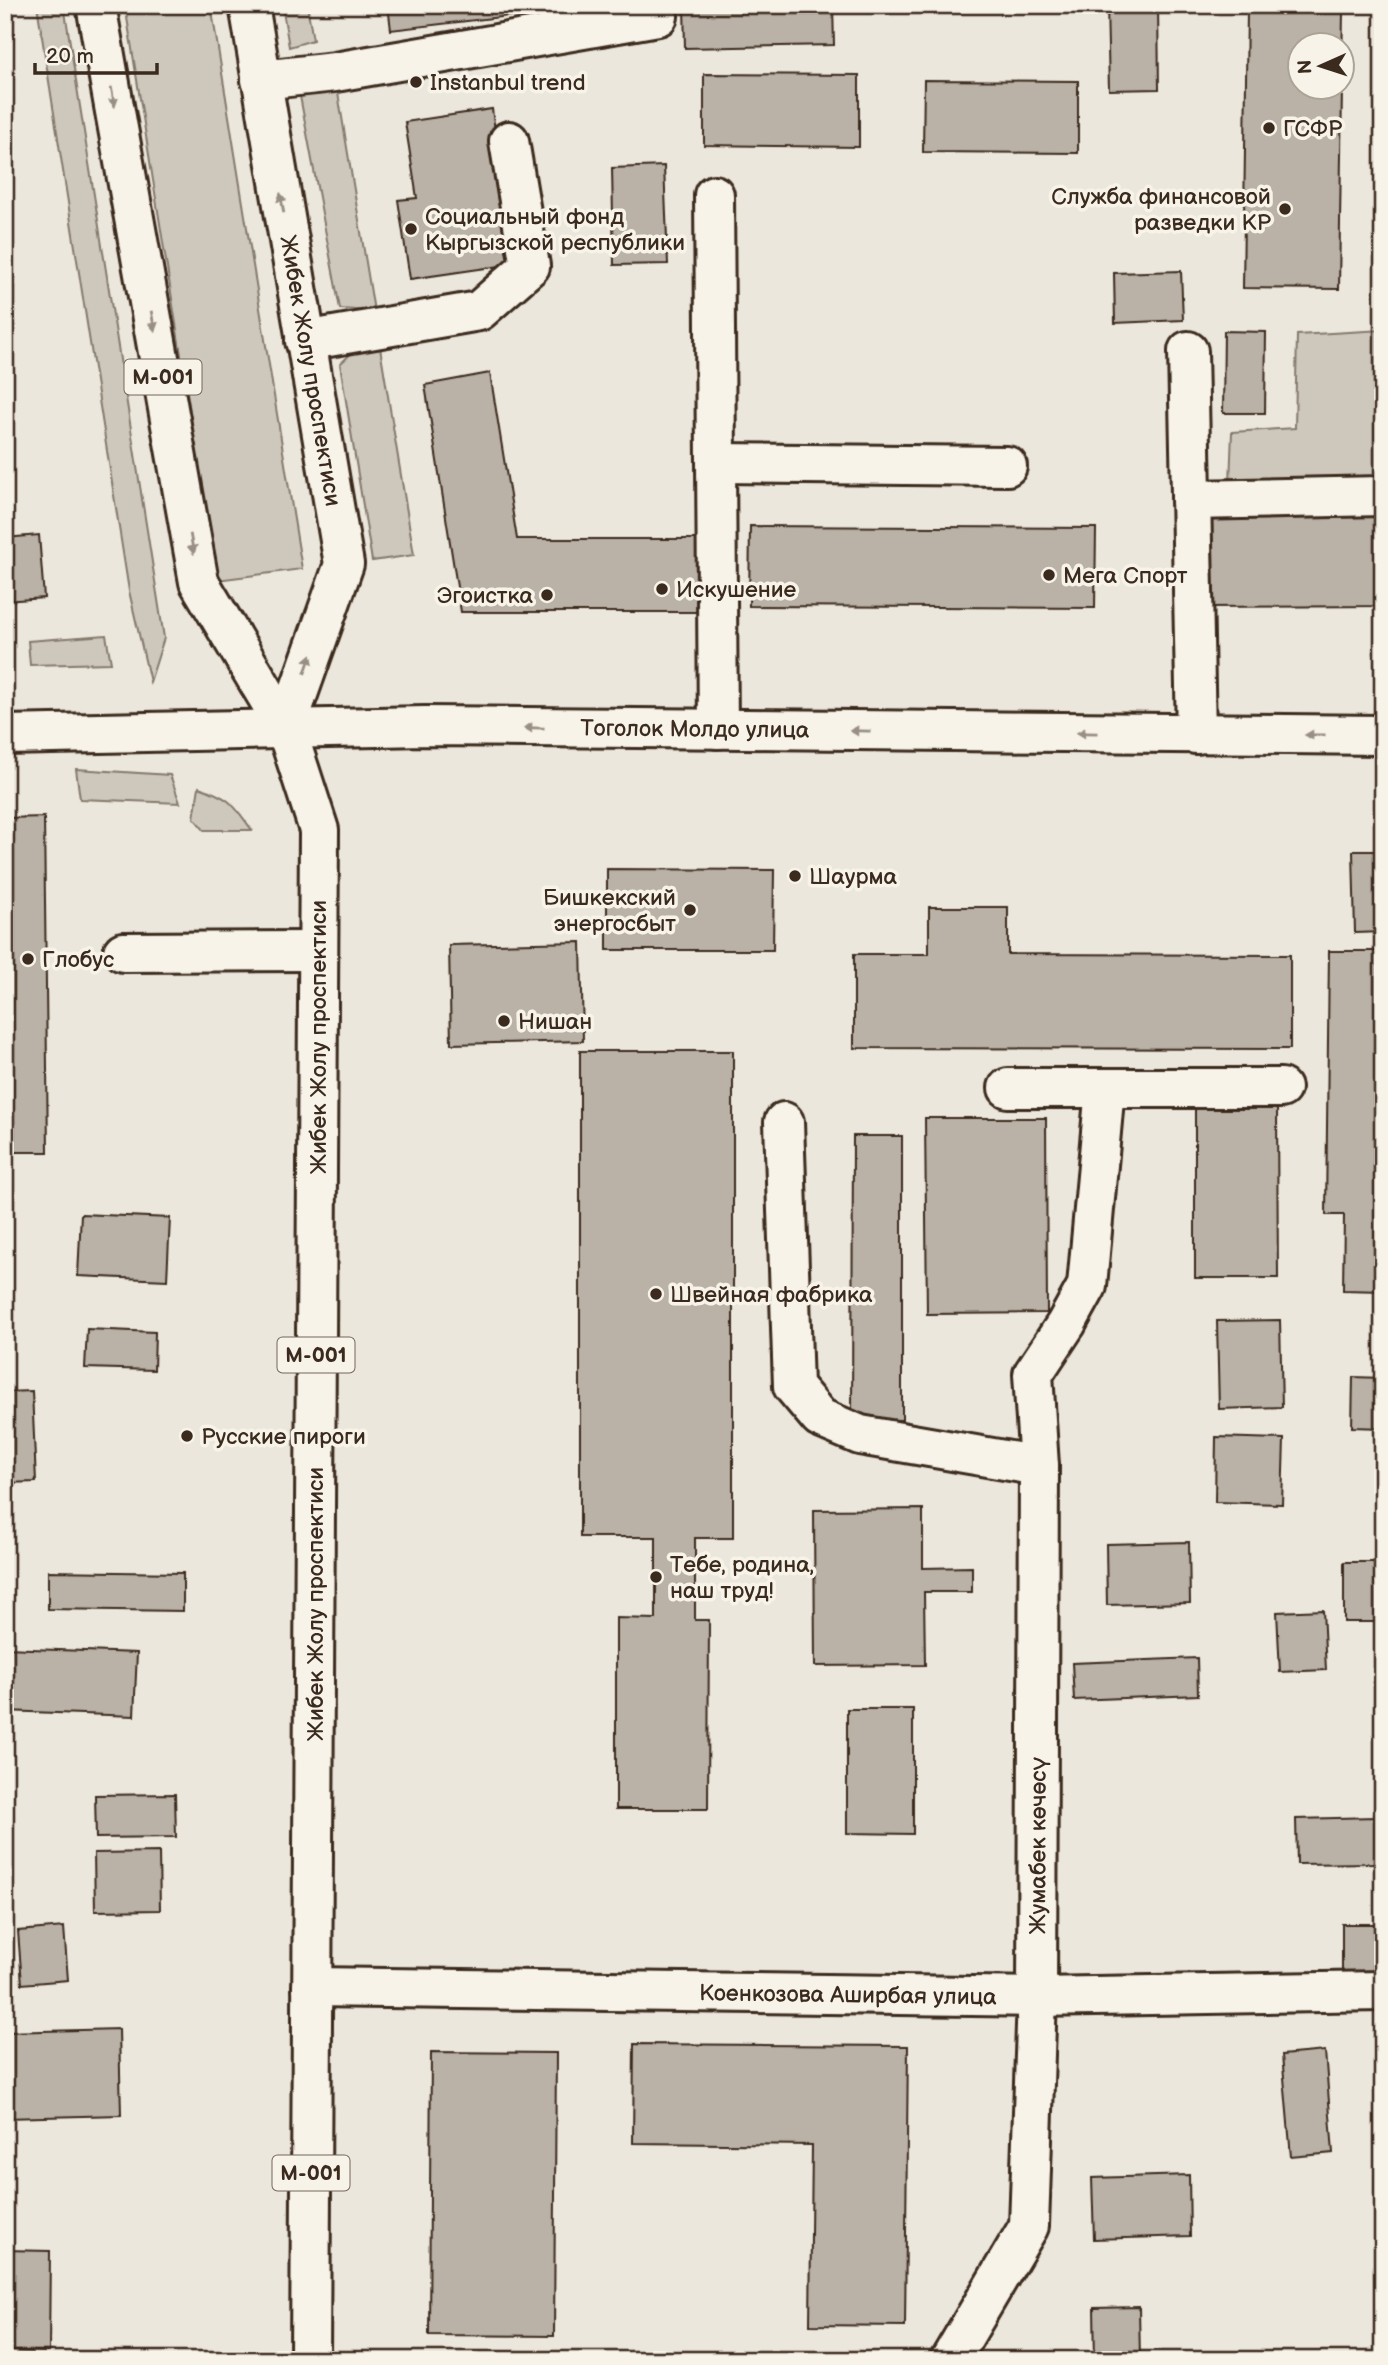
<svg xmlns="http://www.w3.org/2000/svg" width="1388" height="2365" font-family="'Balsamiq Sans',sans-serif">
<style>
.green{fill:#cec8bc;stroke:#84796d;stroke-width:2}
.building{fill:#bab2a7;stroke:#3b2a1e;stroke-width:2}
.lines{fill:none;stroke-linecap:round;stroke-linejoin:round}
.minor-casing{stroke:#3b2a1e;stroke-width:44}
.major-casing{stroke:#3b2a1e;stroke-width:44}
.minor{stroke:#f7f3e8;stroke-width:38}
.major{stroke:#f7f3e8;stroke-width:38}
.oneway{fill:#998e83}
.poi-dot{fill:#3b2a1e;stroke:#f7f3e8;stroke-width:2.5}
.labels{text-anchor:middle;stroke-width:7;stroke-linejoin:round;paint-order:stroke}
.shield{fill:#f7f3e8;stroke:#73665b;stroke-width:2}
.shield-label{font-size:21px;font-weight:bold;fill:#3b2a1e}
.poi-label{font-size:23px;fill:#3b2a1e;stroke:#f7f3e8;text-anchor:start}
.street-label{font-size:23px;fill:#3b2a1e;stroke:#f7f3e8}
</style>
<rect width="100%" height="100%" fill="#ece7dc"/>
<filter id="ink" filterUnits="userSpaceOnUse"><feTurbulence type="fractalNoise" baseFrequency=".0143" numOctaves="2"/><feDisplacementMap in="SourceGraphic" scale="14" xChannelSelector="R" yChannelSelector="G"/><feConvolveMatrix kernelMatrix="1 2 1 2 8 2 1 2 1" color-interpolation-filters="sRGB"/></filter>
<g filter="url(#ink)">
<g class="green">
<path d="M 37,5 L 64,5 L 164,638 L 150,682 L 129,591 Z"/>
<path d="M 125,5 L 211,5 L 302,569 L 217,580 Z"/>
<path d="M 282,5 L 307,5 L 313,40 L 289,47 Z"/>
<path d="M 336,81 L 374,311 L 340,309 L 300,96 Z"/>
<path d="M 377,329 L 414,555 L 372,561 L 340,364 Z"/>
<path d="M 1383,330 L 1383,481 L 1230,483 L 1232,432 L 1295,428 L 1297,335 Z"/>
<path d="M 106,635 L 111,663 L 30,665 L 28,641 Z"/>
<path d="M 76,769 L 170,775 L 180,803 L 80,799 Z"/>
<path d="M 199,787 C 232,799 232,803 252,830 L 204,830 L 194,818 Z"/>
</g>
<g class="building">
<path d="M 388,5 L 568,5 L 568,9 L 391,30 Z"/>
<path d="M 684,5 L 833,5 L 834,45 L 685,48 Z"/>
<path d="M 1107,5 L 1158,5 L 1159,89 L 1109,90 Z"/>
<path d="M 1247,11 L 1343,12 L 1342,67 L 1342,46 L 1300,46 L 1300,88 L 1342,88 L 1339,289 L 1243,288 Z"/>
<path d="M 704,74 L 859,75 L 859,147 L 704,145 Z"/>
<path d="M 924,80 L 1078,81 L 1078,153 L 923,152 Z"/>
<path d="M 492,109 L 514,264 L 410,279 L 398,200 L 417,198 L 405,122 Z"/>
<path d="M 664,166 L 668,264 L 614,265 L 612,168 Z"/>
<path d="M 1181,271 L 1183,320 L 1115,323 L 1114,273 Z"/>
<path d="M 1224,331 L 1266,332 L 1265,413 L 1223,413 Z"/>
<path d="M 490,373 L 517,539 L 700,539 L 701,612 L 461,612 L 425,385 Z"/>
<path d="M 1206,512 L 1383,512 L 1383,606 L 1206,607 Z"/>
<path d="M 750,526 L 1096,528 L 1095,608 L 749,606 Z"/>
<path d="M 39,535 L 44,598 L 5,601 L 5,538 Z"/>
<path d="M 44,817 L 48,1152 L 5,1152 L 5,818 Z"/>
<path d="M 1353,851 L 1383,851 L 1383,932 L 1355,933 Z"/>
<path d="M 607,869 L 774,870 L 773,950 L 607,950 Z"/>
<path d="M 929,907 L 1008,907 L 1008,954 L 1290,955 L 1290,1049 L 854,1048 L 854,954 L 929,954 Z"/>
<path d="M 581,942 L 583,1041 L 451,1044 L 449,945 Z"/>
<path d="M 1329,951 L 1383,951 L 1383,1291 L 1343,1290 L 1344,1215 L 1326,1215 Z"/>
<path d="M 580,1051 L 733,1051 L 733,1538 L 695,1538 L 695,1620 L 709,1620 L 708,1809 L 616,1809 L 616,1618 L 656,1619 L 656,1537 L 580,1537 Z"/>
<path d="M 1195,1109 L 1277,1109 L 1278,1278 L 1195,1278 Z"/>
<path d="M 925,1118 L 1046,1118 L 1047,1313 L 927,1314 Z"/>
<path d="M 853,1136 L 902,1136 L 902,1420 L 852,1419 Z"/>
<path d="M 81,1214 L 170,1218 L 167,1280 L 78,1276 Z"/>
<path d="M 1280,1320 L 1282,1407 L 1219,1409 L 1217,1321 Z"/>
<path d="M 87,1329 L 155,1332 L 154,1370 L 85,1368 Z"/>
<path d="M 1353,1377 L 1383,1378 L 1383,1428 L 1352,1427 Z"/>
<path d="M 32,1391 L 36,1482 L 5,1483 L 5,1392 Z"/>
<path d="M 1216,1437 L 1284,1439 L 1282,1504 L 1215,1502 Z"/>
<path d="M 923,1509 L 923,1568 L 972,1567 L 972,1592 L 924,1592 L 925,1665 L 815,1666 L 814,1510 Z"/>
<path d="M 1189,1542 L 1190,1603 L 1107,1605 L 1106,1544 Z"/>
<rect x="1344" y="1562" width="39" height="60"/>
<path d="M 48,1571 L 183,1573 L 183,1611 L 48,1609 Z"/>
<path d="M 1323,1610 L 1326,1670 L 1280,1672 L 1277,1612 Z"/>
<path d="M 5,1648 L 137,1653 L 134,1716 L 5,1711 Z"/>
<path d="M 1197,1658 L 1198,1695 L 1074,1700 L 1072,1663 Z"/>
<path d="M 847,1709 L 913,1709 L 913,1834 L 847,1833 Z"/>
<path d="M 175,1794 L 176,1837 L 96,1838 L 95,1795 Z"/>
<path d="M 1375,1817 L 1376,1863 L 1297,1864 L 1296,1819 Z"/>
<path d="M 159,1852 L 160,1910 L 95,1911 L 94,1853 Z"/>
<path d="M 1342,1924 L 1383,1924 L 1383,1981 L 1342,1980 Z"/>
<path d="M 64,1927 L 68,1980 L 22,1984 L 18,1931 Z"/>
<path d="M 119,2029 L 121,2115 L 5,2118 L 5,2032 Z"/>
<path d="M 634,2044 L 908,2046 L 905,2326 L 810,2325 L 812,2145 L 633,2143 Z"/>
<path d="M 1325,2051 L 1333,2153 L 1291,2157 L 1282,2055 Z"/>
<path d="M 431,2052 L 556,2053 L 554,2336 L 429,2335 Z"/>
<path d="M 1189,2175 L 1190,2236 L 1094,2239 L 1092,2178 Z"/>
<path d="M 5,2250 L 50,2251 L 49,2352 L 5,2351 Z"/>
<path d="M 1139,2307 L 1140,2360 L 1095,2360 L 1094,2308 Z"/>
</g>
<g class="lines">
<defs>
<g id="minor">
<path d="M 261,80 L 335,72 L 658,16"/>
<path d="M 714,195 L 718,729"/>
<path d="M 305,341 L 479,311 L 530,266 L 509,141"/>
<path d="M 1188,351 L 1196,734"/>
<path d="M 717,463 L 1007,466"/>
<path d="M 1191,500 L 1383,496"/>
<path d="M 123,952 L 318,951"/>
<path d="M 1008,1088 L 1281,1088"/>
<path d="M 784,1122 L 793,1386 L 820,1418 L 860,1435 L 1039,1466"/>
<path id="s1" d="M 312,1987 L 1037,1997 L 1383,1991"/>
<path id="s2" d="M 950,2360 L 1029,2226 L 1037,1997 L 1039,1466 L 1033,1374 L 1066,1324 L 1087,1286 L 1105,1088"/>
</g>
<g id="major">
<path d="M 96,5 L 199,582 L 286,728 L 319,830 L 310,2360"/>
<path id="s3" d="M 249,5 L 344,564 L 286,728"/>
<path id="s4" d="M 5,735 L 425,726 L 1383,735"/>
</g>
</defs>
<use href="#minor" class="minor-casing"/>
<use href="#major" class="major-casing"/>
<use href="#minor" class="minor"/>
<use href="#major" class="major"/>
</g>
<defs><path id="oneway-solid" d="M-6-.8H1V-3.2L6.5 0L1 3.2V.8H-6Z" transform="scale(1.75)"/></defs>
<g class="oneway">
<use href="#oneway-solid" transform="translate(113 97) rotate(80)"/>
<use href="#oneway-solid" transform="translate(282 203) rotate(-100)"/>
<use href="#oneway-solid" transform="translate(153 321) rotate(80)"/>
<use href="#oneway-solid" transform="translate(192 544) rotate(80)"/>
<use href="#oneway-solid" transform="translate(308 664) rotate(-71)"/>
<use href="#oneway-solid" transform="translate(534 728) rotate(-179)"/>
<use href="#oneway-solid" transform="translate(860 731) rotate(-179)"/>
<use href="#oneway-solid" transform="translate(1087 733) rotate(-179)"/>
<use href="#oneway-solid" transform="translate(1315 735) rotate(-180)"/>
</g>
</g>
<g class="poi-dot">
<circle cx="416" cy="82" r="7"/>
<circle cx="1269" cy="128" r="7"/>
<circle cx="1285" cy="209" r="7"/>
<circle cx="411" cy="229" r="7"/>
<circle cx="1049" cy="575" r="7"/>
<circle cx="662" cy="589" r="7"/>
<circle cx="547" cy="595" r="7"/>
<circle cx="795" cy="876" r="7"/>
<circle cx="690" cy="910" r="7"/>
<circle cx="28" cy="959" r="7"/>
<circle cx="504" cy="1021" r="7"/>
<circle cx="656" cy="1294" r="7"/>
<circle cx="187" cy="1436" r="7"/>
<circle cx="656" cy="1577" r="7"/>
</g>
<g class="labels">
<g class="shield">
<rect x="124.5" y="359.5" width="77" height="35" rx="5"/>
<rect x="277.5" y="1337.5" width="77" height="35" rx="5"/>
<rect x="272.5" y="2155.5" width="77" height="35" rx="5"/>
</g>
<g class="shield-label">
<text x="163" y="384">М-001</text>
<text x="316" y="1362">М-001</text>
<text x="311" y="2180">М-001</text>
</g>
<g class="poi-label">
<text x="430" y="90">Instanbul trend</text>
<text x="1283" y="136">ГСФР</text>
<text x="1271" y="204" text-anchor="end">Служба финансовой<tspan x="1271" dy="26">разведки КР</tspan></text>
<text x="425" y="224">Социальный фонд<tspan x="425" dy="26">Кыргызской республики</tspan></text>
<text x="1063" y="583">Мега Спорт</text>
<text x="676" y="597">Искушение</text>
<text x="533" y="603" text-anchor="end">Эгоистка</text>
<text x="809" y="884">Шаурма</text>
<text x="676" y="905" text-anchor="end">Бишкекский<tspan x="676" dy="26">энергосбыт</tspan></text>
<text x="42" y="967">Глобус</text>
<text x="518" y="1029">Нишан</text>
<text x="670" y="1302">Швейная фабрика</text>
<text x="201" y="1444">Русские пироги</text>
<text x="670" y="1572">Тебе, родина,<tspan x="670" dy="26">наш труд!</tspan></text>
</g>
<g class="street-label">
<text dy="8" stroke="none"><textPath href="#s3" startOffset="371">Жибек Жолу проспектиси</textPath></text>
<text dy="8" stroke="none"><textPath href="#s4" startOffset="690">Тоголок Молдо улица</textPath></text>
<text transform="translate(318 1037) rotate(-90)" y="8">Жибек Жолу проспектиси</text>
<text transform="translate(315 1604) rotate(-90)" y="8">Жибек Жолу проспектиси</text>
<text dy="8" stroke="none"><textPath href="#s2" startOffset="536">Жумабек көчөсү</textPath></text>
<text dy="8" stroke="none"><textPath href="#s1" startOffset="536">Коенкозова Аширбая улица</textPath></text>
</g>
</g>
<rect width="1388" height="2365" fill="none" stroke="#f7f3e8" stroke-width="28"/>
<rect x="14" y="14" width="1360" height="2337" fill="none" stroke="#3b2a1e" stroke-width="2.5" filter="url(#ink)"/>
<g transform="translate(1321 66) rotate(267)"><circle r="33" fill="#f7f3e8" stroke="#aca397" stroke-width="2"/>
<path d="M0-5L12 26L0 18L-12 26Z" fill="#3b2a1e"/>
<text y="-10" font-size="19" font-weight="bold" text-anchor="middle" fill="#3b2a1e">N</text>
</g>
<path d="M35 63v10h122v-10" fill="none" stroke="#3b2a1e" stroke-width="3.5"/>
<text x="46" y="63" font-size="21" fill="#3b2a1e" stroke="#f7f3e8" stroke-width="5" paint-order="stroke">20 m</text>
</svg>
